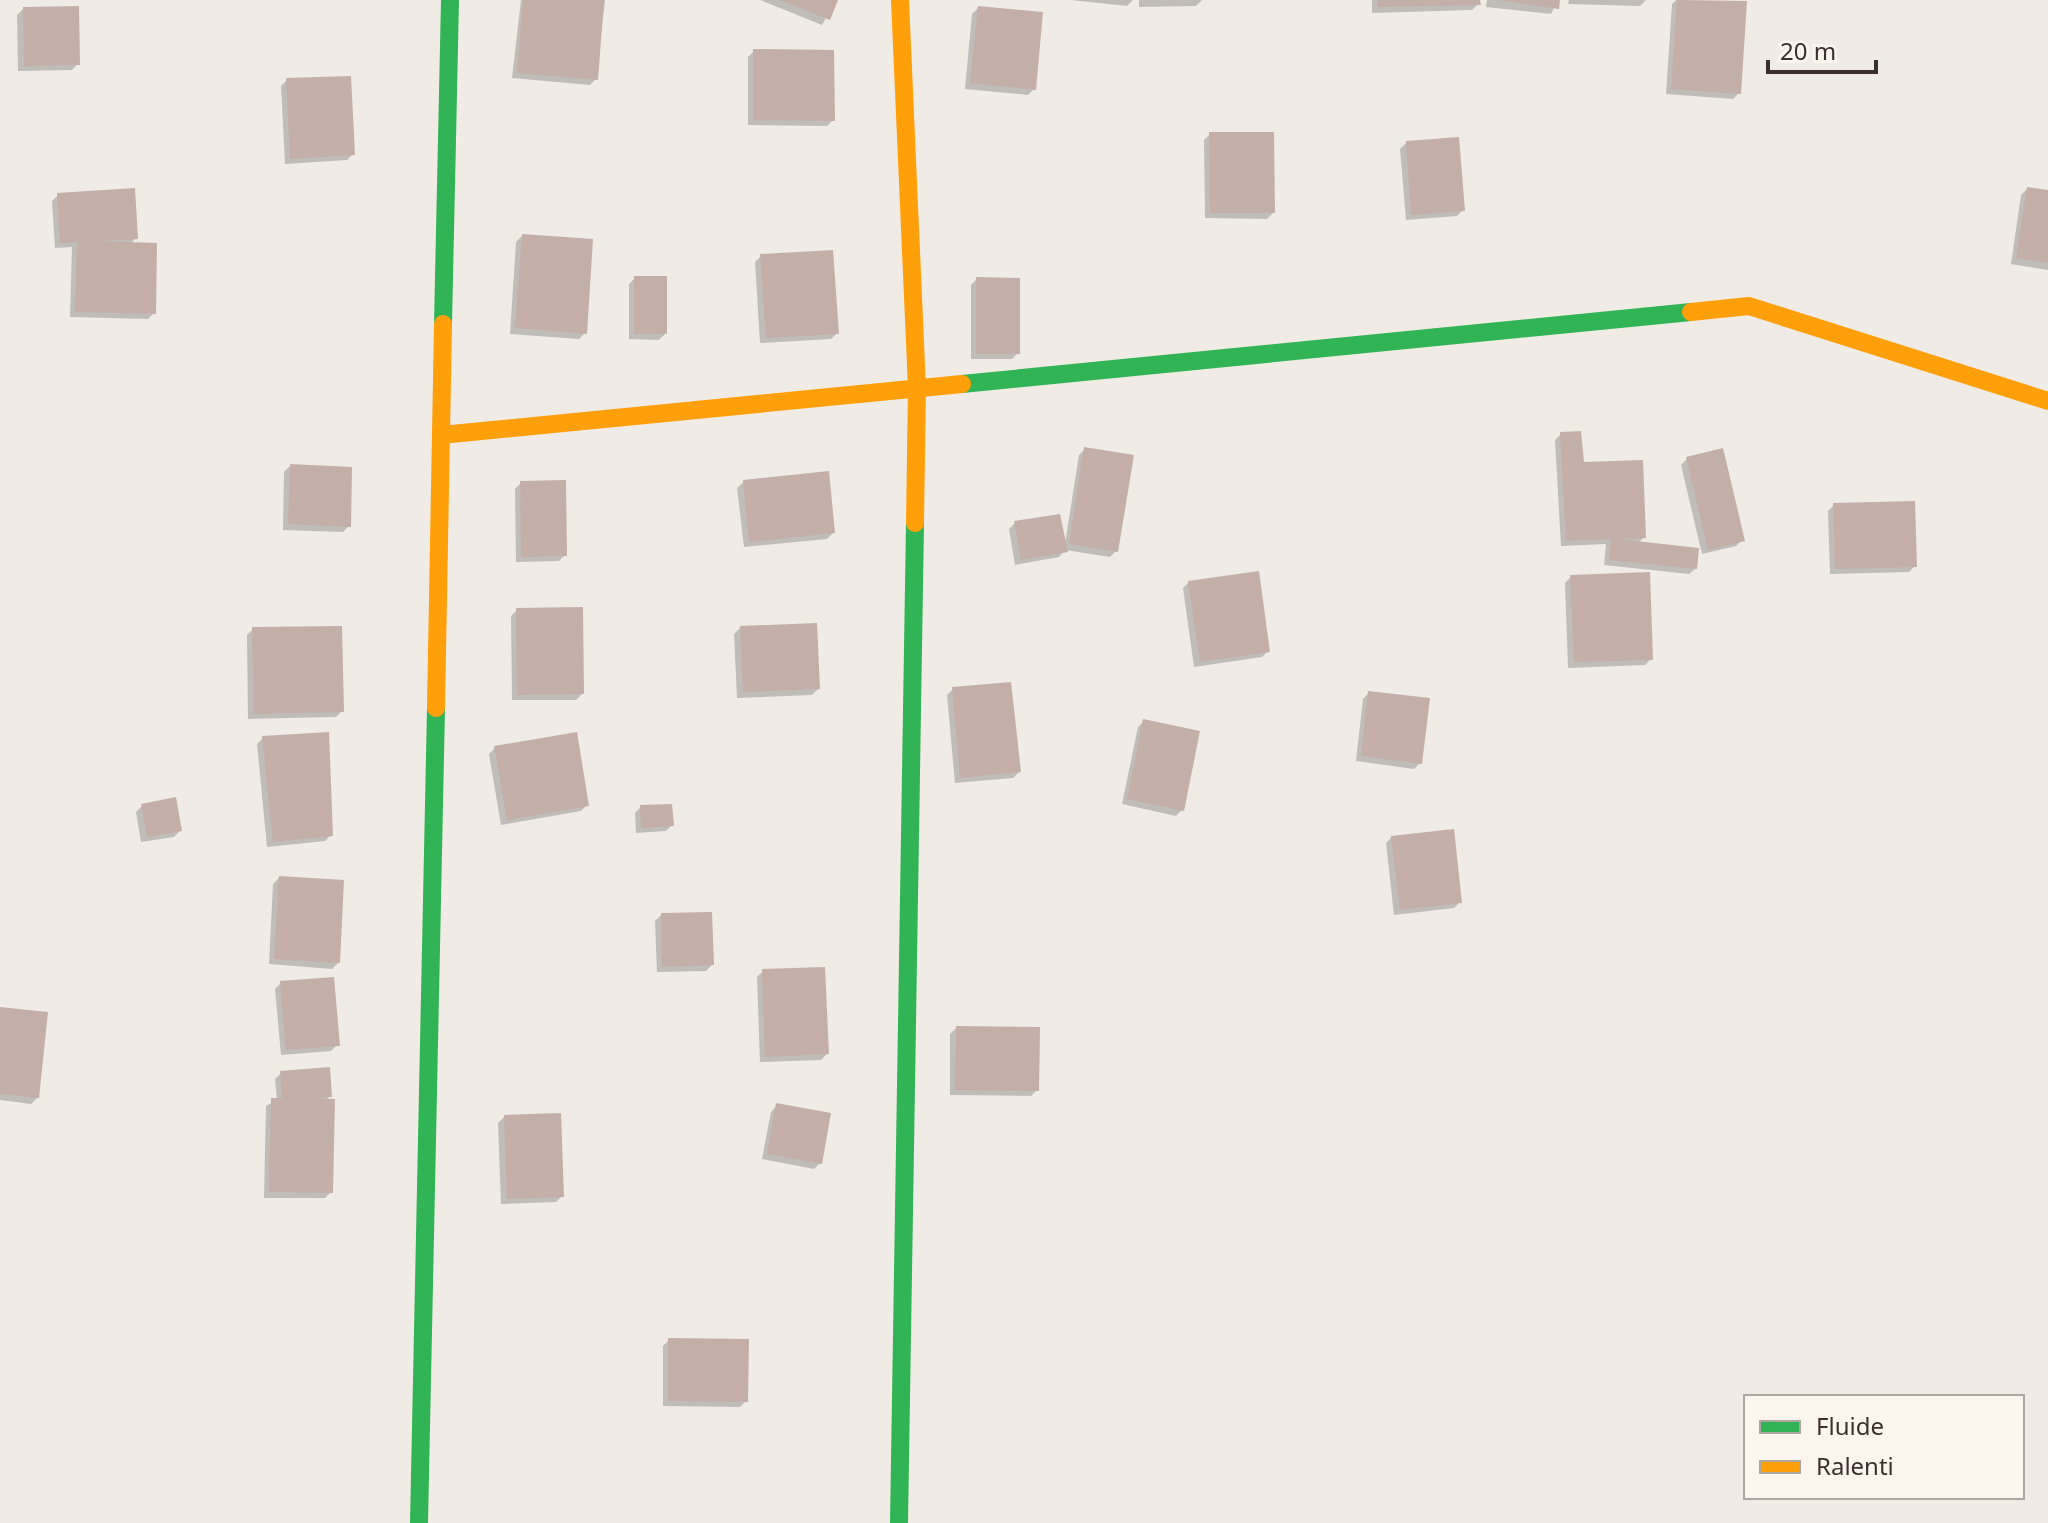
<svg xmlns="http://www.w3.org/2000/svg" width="2048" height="1523" font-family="'Noto Sans',sans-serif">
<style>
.shadow{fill:#0003}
.building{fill:#c3afa7}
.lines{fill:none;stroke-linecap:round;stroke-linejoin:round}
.fast{stroke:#30b455;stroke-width:18}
.slow{stroke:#ff9f0a;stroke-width:18}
</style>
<rect width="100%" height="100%" fill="#f0ebe5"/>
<g class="shadow">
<path d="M 521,0 L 605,0 L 596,79 L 590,85 L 512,78 Z"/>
<path d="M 760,0 L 836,0 L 822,25 Z"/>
<path d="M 1071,0 L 1133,0 L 1127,6 Z"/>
<path d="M 1139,0 L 1202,0 L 1196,6 L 1139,7 Z"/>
<path d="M 1372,0 L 1478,0 L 1478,4 L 1472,10 L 1372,13 Z"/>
<path d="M 1487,0 L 1558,0 L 1551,14 L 1486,7 Z"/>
<path d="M 1569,0 L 1646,0 L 1640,6 L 1568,4 Z"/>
<path d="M 1676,0 L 1744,3 L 1739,93 L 1733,99 L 1666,94 L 1672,4 Z"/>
<path d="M 978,8 L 1034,89 L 1028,95 L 965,89 L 972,14 Z"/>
<path d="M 23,9 L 78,64 L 72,70 L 18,71 L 17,15 Z"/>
<path d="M 754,51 L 833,120 L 827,126 L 748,125 L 748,57 Z"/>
<path d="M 287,80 L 353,154 L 347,160 L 285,164 L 281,86 Z"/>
<path d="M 1210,134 L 1273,213 L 1267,219 L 1205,218 L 1204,140 Z"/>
<path d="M 1406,143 L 1463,210 L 1457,216 L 1406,220 L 1400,149 Z"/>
<path d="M 2027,189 L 2048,192 L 2048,270 L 2011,264 L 2021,195 Z"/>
<path d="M 58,195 L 136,238 L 130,244 L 154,313 L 148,319 L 70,317 L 72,247 L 55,248 L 52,201 Z"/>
<path d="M 522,236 L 585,333 L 579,339 L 510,334 L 516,242 Z"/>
<path d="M 761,256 L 837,333 L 831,339 L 760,343 L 755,262 Z"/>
<path d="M 635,278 L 665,334 L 659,340 L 629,339 L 629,284 Z"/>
<path d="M 977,279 L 1018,353 L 1012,359 L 971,359 L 971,285 Z"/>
<path d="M 1561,434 L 1644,537 L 1638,543 L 1696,568 L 1689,574 L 1604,565 L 1606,544 L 1561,546 L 1555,440 Z"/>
<path d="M 1085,449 L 1116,551 L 1110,557 L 1065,550 L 1059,557 L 1015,565 L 1009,529 L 1015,523 L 1065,544 L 1079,455 Z"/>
<path d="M 1687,459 L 1742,540 L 1736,546 L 1702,554 L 1681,465 Z"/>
<path d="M 290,466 L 349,526 L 343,532 L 283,530 L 284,472 Z"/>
<path d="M 744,482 L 833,533 L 827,539 L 744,547 L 737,488 Z"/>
<path d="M 521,483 L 565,555 L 559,561 L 516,562 L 515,489 Z"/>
<path d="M 1834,505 L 1915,566 L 1909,572 L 1830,574 L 1828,511 Z"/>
<path d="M 1571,577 L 1651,659 L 1645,665 L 1568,668 L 1565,583 Z"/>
<path d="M 1189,582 L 1268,651 L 1262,657 L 1194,667 L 1183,588 Z"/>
<path d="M 517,610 L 582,694 L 576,700 L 512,700 L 511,616 Z"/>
<path d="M 740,628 L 818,689 L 812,695 L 737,698 L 734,634 Z"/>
<path d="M 253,629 L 342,711 L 336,717 L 248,719 L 247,635 Z"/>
<path d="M 953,689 L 1019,772 L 1013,778 L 955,783 L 947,695 Z"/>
<path d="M 1369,693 L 1420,763 L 1414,769 L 1356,761 L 1363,699 Z"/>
<path d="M 1144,721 L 1182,810 L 1176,816 L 1122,804 L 1138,727 Z"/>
<path d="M 263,738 L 331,835 L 325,841 L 267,847 L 257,744 Z"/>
<path d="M 495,748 L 587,805 L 581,811 L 501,825 L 489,754 Z"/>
<path d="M 142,806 L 180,831 L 174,837 L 141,842 L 136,812 Z"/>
<path d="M 641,807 L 672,825 L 666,831 L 636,833 L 635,813 Z"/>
<path d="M 1392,837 L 1460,902 L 1454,908 L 1394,915 L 1386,843 Z"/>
<path d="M 279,878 L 338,963 L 332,969 L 269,964 L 273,884 Z"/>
<path d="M 661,915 L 712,965 L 706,971 L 657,972 L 655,921 Z"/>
<path d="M 763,971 L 827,1054 L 821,1060 L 760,1062 L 757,977 Z"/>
<path d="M 281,983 L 337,1045 L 331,1051 L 281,1055 L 275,989 Z"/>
<path d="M 0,1009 L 37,1098 L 31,1104 L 0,1100 Z"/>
<path d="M 956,1028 L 1037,1090 L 1031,1096 L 950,1095 L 950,1034 Z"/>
<path d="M 281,1073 L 330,1096 L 326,1100 L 331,1192 L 325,1198 L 264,1198 L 266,1106 L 277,1100 L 275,1079 Z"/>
<path d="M 777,1105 L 820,1163 L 814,1169 L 762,1159 L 771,1112 Z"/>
<path d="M 504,1117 L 562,1196 L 556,1202 L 501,1204 L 498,1123 Z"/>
<path d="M 669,1340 L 746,1401 L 740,1407 L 663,1406 L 663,1346 Z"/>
</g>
<g class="building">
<path d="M 523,0 L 604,0 L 598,80 L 517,73 Z"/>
<path d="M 780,0 L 838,0 L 830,20 Z"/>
<path d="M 1377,0 L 1480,0 L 1481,5 L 1378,7 Z"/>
<path d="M 1497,0 L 1560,0 L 1559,9 Z"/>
<path d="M 1677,0 L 1747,1 L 1741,94 L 1671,89 Z"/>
<path d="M 79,6 L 80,65 L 24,66 L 23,7 Z"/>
<path d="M 978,6 L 1043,12 L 1036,90 L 970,83 Z"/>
<path d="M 753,49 L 834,50 L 835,121 L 753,120 Z"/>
<path d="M 351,76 L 355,155 L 290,159 L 286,78 Z"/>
<path d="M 1209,132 L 1274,132 L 1275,213 L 1210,213 Z"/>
<path d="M 1459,137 L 1465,211 L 1411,215 L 1406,141 Z"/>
<path d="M 2027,187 L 2048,190 L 2048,263 L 2016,258 Z"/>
<path d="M 135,188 L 138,239 L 99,241 L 157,243 L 156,314 L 75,312 L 77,242 L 60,243 L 57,193 Z"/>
<path d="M 522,234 L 593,239 L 587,334 L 515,328 Z"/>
<path d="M 833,250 L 839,334 L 766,338 L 760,254 Z"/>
<rect x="634" y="276" width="33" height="58"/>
<path d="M 976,277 L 1020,278 L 1020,354 L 976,354 Z"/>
<path d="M 1581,431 L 1584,462 L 1643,460 L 1646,538 L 1618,539 L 1699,548 L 1697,569 L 1609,560 L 1611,539 L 1566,541 L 1560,432 Z"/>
<path d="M 1084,447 L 1134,455 L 1118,552 L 1069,544 Z"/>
<path d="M 1723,448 L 1745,541 L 1708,550 L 1686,457 Z"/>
<path d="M 290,464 L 352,467 L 351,527 L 288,524 Z"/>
<path d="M 829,471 L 835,533 L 749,542 L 743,480 Z"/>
<path d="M 566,480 L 567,556 L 521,557 L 520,481 Z"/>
<path d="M 1915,501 L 1917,567 L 1835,569 L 1833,503 Z"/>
<path d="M 1060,514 L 1068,552 L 1021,560 L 1014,521 Z"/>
<path d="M 1259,571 L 1270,652 L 1200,662 L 1188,581 Z"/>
<path d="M 1650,572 L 1653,660 L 1574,662 L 1570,575 Z"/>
<path d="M 583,607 L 584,694 L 517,695 L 516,608 Z"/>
<path d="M 817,623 L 820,689 L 743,692 L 740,626 Z"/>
<path d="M 342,626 L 344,712 L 254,714 L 252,627 Z"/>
<path d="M 1011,682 L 1021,772 L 960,778 L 952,687 Z"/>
<path d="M 1368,691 L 1430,698 L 1422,764 L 1361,756 Z"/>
<path d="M 1143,719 L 1200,731 L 1184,811 L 1127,799 Z"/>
<path d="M 329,732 L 333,836 L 273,842 L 262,736 Z"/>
<path d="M 577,732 L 589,806 L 507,820 L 494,746 Z"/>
<path d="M 176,797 L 182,831 L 147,837 L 141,804 Z"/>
<path d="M 672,804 L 674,826 L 641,828 L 640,805 Z"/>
<path d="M 1454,829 L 1462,903 L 1400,910 L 1391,836 Z"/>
<path d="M 279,876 L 344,880 L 340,963 L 274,959 Z"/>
<path d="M 712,912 L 714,965 L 662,967 L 661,913 Z"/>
<path d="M 825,967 L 829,1054 L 765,1057 L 762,969 Z"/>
<path d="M 334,977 L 340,1046 L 286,1050 L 280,981 Z"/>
<path d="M 0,1007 L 48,1012 L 39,1098 L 0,1094 Z"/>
<path d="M 956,1026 L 1040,1027 L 1039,1091 L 955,1090 Z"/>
<path d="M 330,1067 L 332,1097 L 310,1098 L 335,1099 L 333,1193 L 269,1192 L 271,1098 L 282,1098 L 280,1071 Z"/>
<path d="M 776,1103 L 831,1113 L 822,1164 L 767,1154 Z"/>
<path d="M 561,1113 L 564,1197 L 507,1199 L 504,1115 Z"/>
<path d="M 668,1338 L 749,1339 L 748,1402 L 668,1401 Z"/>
</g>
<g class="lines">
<g class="fast">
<path d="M 443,324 L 450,0"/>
<path d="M 962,384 L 1691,312"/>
<path d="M 419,1523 L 436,708"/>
<path d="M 899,1523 L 915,523"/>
</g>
<g class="slow">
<path d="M 900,0 L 917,388 L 915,523"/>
<path d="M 1691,312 L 1749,306 L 2048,401"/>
<path d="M 441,435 L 962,384"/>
<path d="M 436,708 L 443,324"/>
</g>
</g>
<rect x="1744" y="1395" width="280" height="104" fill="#fbf5ee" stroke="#aea6a0" stroke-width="2"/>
<rect x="1760" y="1421" width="40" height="12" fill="#30b455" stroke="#aea6a0" stroke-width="2"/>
<text x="1816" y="1435" font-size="24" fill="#3b302b">Fluide</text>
<rect x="1760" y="1461" width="40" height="12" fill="#ff9f0a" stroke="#aea6a0" stroke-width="2"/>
<text x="1816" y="1475" font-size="24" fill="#3b302b">Ralenti</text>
<path d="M1768 60v12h108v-12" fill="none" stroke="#3b302b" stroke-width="4"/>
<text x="1780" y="60" font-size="24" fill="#3b302b" stroke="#fbf5ee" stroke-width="6" paint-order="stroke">20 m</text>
</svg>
